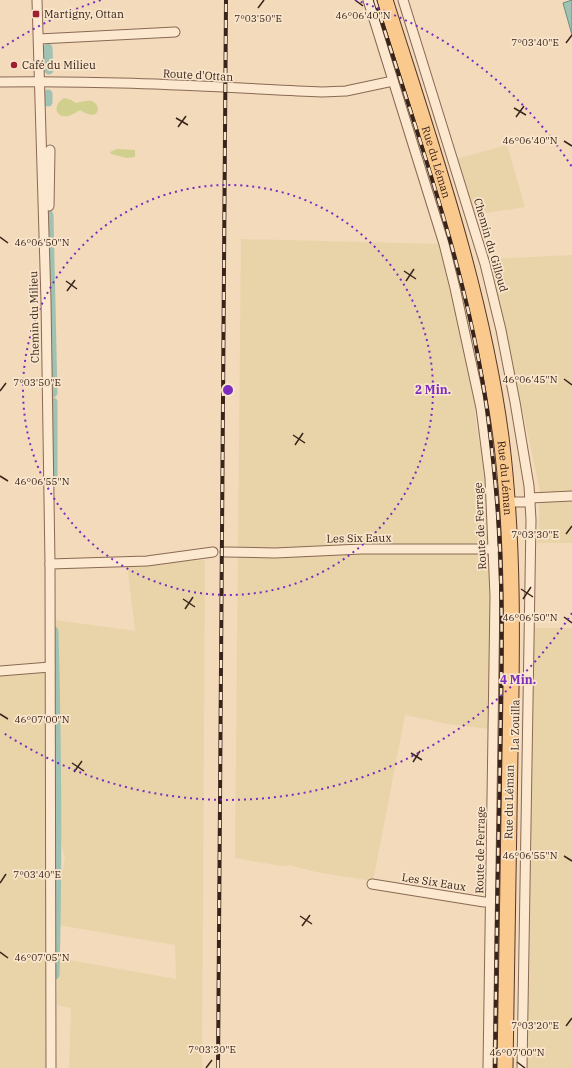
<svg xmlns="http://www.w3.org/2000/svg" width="572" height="1068" font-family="'IBM Plex Serif',serif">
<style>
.farmland{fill:#e8d4a8}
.green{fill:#d0cf8e}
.water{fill:#a0c2b3;stroke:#679080}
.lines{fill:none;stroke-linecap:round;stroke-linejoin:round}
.canal{stroke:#a0c2b3;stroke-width:9}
.street-casing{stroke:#8a6953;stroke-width:11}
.primary-casing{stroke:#573829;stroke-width:17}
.street{stroke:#fce8cf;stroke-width:9}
.primary{stroke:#fac98e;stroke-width:15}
.rail-casing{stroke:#38241a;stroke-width:4}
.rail{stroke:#f9e5cb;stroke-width:2.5;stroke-dasharray:8;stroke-linecap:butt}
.ticks{fill:none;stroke:#38241a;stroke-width:1.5}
.ring{fill:none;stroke:#7b2cbf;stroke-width:2;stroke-dasharray:2 4}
.poi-dot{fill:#9f1e31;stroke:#f9e5cb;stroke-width:1.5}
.labels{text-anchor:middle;stroke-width:3.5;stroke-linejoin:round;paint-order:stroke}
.poi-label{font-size:11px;fill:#38241a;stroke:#f9e5cb;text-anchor:start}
.street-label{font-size:11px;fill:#38241a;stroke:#f9e5cb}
.ticks-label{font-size:10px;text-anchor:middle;fill:#38241a;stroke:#f9e5cb;stroke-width:3.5;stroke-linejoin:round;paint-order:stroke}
.centre{fill:#7b2cbf;stroke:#f9e5cb;stroke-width:2}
.ring-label{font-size:12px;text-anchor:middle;font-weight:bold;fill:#7b2cbf;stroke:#f9e5cb;stroke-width:3.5;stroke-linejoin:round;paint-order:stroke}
</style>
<rect width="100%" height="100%" fill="#f2dabb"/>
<g class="farmland">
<path d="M 507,145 L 525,207 L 474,215 L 456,159 Z"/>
<path d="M 241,239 L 440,244 L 449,274 L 476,406 L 475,415 L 478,437 L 484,463 L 487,484 L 488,555 L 493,593 L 491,624 L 489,631 L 490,637 L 489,729 L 448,724 L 405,715 L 373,881 L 316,872 L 289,865 L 281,866 L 235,858 Z"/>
<path d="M 572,255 L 572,543 L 538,543 L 540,491 L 490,259 Z"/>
<path d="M 205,560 L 202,1068 L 69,1068 L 71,1008 L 57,1005 L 58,958 L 176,979 L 175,945 L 58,925 L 59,881 L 63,869 L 65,857 L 58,832 L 56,620 L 135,631 L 127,564 Z"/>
<path d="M 533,628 L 572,628 L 572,1068 L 524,1068 Z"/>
<path d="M 47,671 L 48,1068 L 0,1068 L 0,675 Z"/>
</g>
<g class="green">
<path d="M 64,98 L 71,100 L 76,103 C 81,102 86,100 92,101 C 102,105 100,123 80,110 C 76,112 72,115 68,116 C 54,118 53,104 64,98 Z"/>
<path d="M 117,149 L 135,150 L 135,157 L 127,158 L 111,154 L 110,152 Z"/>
</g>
<path class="water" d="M 572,0 L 572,35 L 563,3 Z"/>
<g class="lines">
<g class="canal">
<path d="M 48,48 L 49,70"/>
<path d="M 48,94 L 48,102"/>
<path d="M 49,215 L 53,393"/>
<path d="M 53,483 L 53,402"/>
<path d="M 54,631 C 57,746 58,860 55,975"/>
</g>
<defs>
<g id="street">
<path d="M 37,0 L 46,301 L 50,564 L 51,1068"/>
<path d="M 368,0 L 444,244 L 455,288 L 481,408 L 490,478 L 495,596 L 488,1068"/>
<path d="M 403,0 L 485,264 L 501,330 L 515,402 L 529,486 L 531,520 L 522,1068"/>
<path d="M 39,39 L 175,32"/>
<path d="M 0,82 C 107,80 215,87 322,92 L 346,91 L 393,81"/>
<path d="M 49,206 L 50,150"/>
<path d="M 530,498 L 572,496"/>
<path d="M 507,502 L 530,502"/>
<path d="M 225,552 L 275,553 L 362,549 L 494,549"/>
<path d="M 50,564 L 147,561 L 213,552"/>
<path d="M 0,671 L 50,667"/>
<path d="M 372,884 L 484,902 L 491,902"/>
</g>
<g id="primary">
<path id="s1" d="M 385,0 C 430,143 481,287 501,437 C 514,541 512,647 510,752 C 508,857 507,963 505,1068"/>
</g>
</defs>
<use href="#street" class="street-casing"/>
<use href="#primary" class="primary-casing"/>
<use href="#street" class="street"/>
<use href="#primary" class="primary"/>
<defs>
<g id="rail">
<path d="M 375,0 C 417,135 467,269 487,410 C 493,456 498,503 500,550 C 503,619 501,689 500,757 C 498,861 496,964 495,1068"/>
<path d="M 218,1068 L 226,0"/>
</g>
</defs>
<use href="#rail" class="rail-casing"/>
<use href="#rail" class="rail"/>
</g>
<path class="ticks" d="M 355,0 L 363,6M 258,8 L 264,0M 566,43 L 572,35M 514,108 L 526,115M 516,117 L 524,106M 176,118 L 188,125M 178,127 L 186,116M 564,141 L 572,146M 0,237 L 8,243M 404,271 L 416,279M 66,281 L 77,289M 406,281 L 414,269M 67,291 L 75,280M 564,379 L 572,385M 0,391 L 6,383M 293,435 L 305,443M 295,445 L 303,433M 0,476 L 8,481M 566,534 L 572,526M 521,589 L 533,597M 183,599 L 195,607M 523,599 L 531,587M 185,609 L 193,597M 564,617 L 572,623M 0,714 L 8,719M 411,753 L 422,760M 413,762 L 420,751M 72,763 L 84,771M 74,772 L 82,761M 564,856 L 572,861M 0,883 L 6,874M 300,916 L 312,924M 302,926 L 310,915M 0,952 L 8,958M 566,1026 L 572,1018M 517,1062 L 525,1068M 206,1068 L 212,1060"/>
<g class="ring">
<circle cx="228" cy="390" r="205"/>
<path d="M572 613A410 410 0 0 1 2 732M2 48A410 410 0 0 1 101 0M355 0A410 410 0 0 1 572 167"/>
</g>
<g class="poi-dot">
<rect x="32" y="10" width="8" height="8" rx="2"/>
<circle cx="14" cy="65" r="4"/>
</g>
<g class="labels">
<g class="poi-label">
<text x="44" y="18">Martigny, Ottan</text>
<text x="22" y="69">Café du Milieu</text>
</g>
<g class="street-label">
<text transform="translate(198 75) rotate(3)" y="4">Route d'Ottan</text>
<text dy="4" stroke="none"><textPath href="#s1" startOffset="170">Rue du Léman</textPath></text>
<text transform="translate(491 245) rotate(74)" y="4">Chemin du Gilloud</text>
<text transform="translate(34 317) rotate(-91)" y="4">Chemin du Milieu</text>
<text dy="4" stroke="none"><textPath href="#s1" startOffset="494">Rue du Léman</textPath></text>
<text transform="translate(480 526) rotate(-93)" y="4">Route de Ferrage</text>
<text transform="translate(359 538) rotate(-1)" y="4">Les Six Eaux</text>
<text transform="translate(515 725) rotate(-89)" y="4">La Zouilla</text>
<text transform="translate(509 802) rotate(-89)" y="4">Rue du Léman</text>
<text transform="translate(480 850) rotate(-89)" y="4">Route de Ferrage</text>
<text transform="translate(434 882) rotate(9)" y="4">Les Six Eaux</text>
</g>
</g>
<g class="ticks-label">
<text x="363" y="19">46°06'40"N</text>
<text x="258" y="22">7°03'50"E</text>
<text x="535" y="46">7°03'40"E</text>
<text x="530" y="144">46°06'40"N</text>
<text x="42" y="246">46°06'50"N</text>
<text x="530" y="383">46°06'45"N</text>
<text x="37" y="386">7°03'50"E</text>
<text x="42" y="485">46°06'55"N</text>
<text x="535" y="538">7°03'30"E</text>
<text x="530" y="621">46°06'50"N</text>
<text x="42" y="723">46°07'00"N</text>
<text x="530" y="859">46°06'55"N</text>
<text x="37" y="878">7°03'40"E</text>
<text x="42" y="961">46°07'05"N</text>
<text x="535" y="1029">7°03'20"E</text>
<text x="212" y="1053">7°03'30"E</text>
<text x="517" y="1056">46°07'00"N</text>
</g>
<circle cx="228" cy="390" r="6" class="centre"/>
<g class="ring-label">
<text x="433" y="394">2 Min.</text>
<text x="518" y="684">4 Min.</text>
</g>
</svg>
